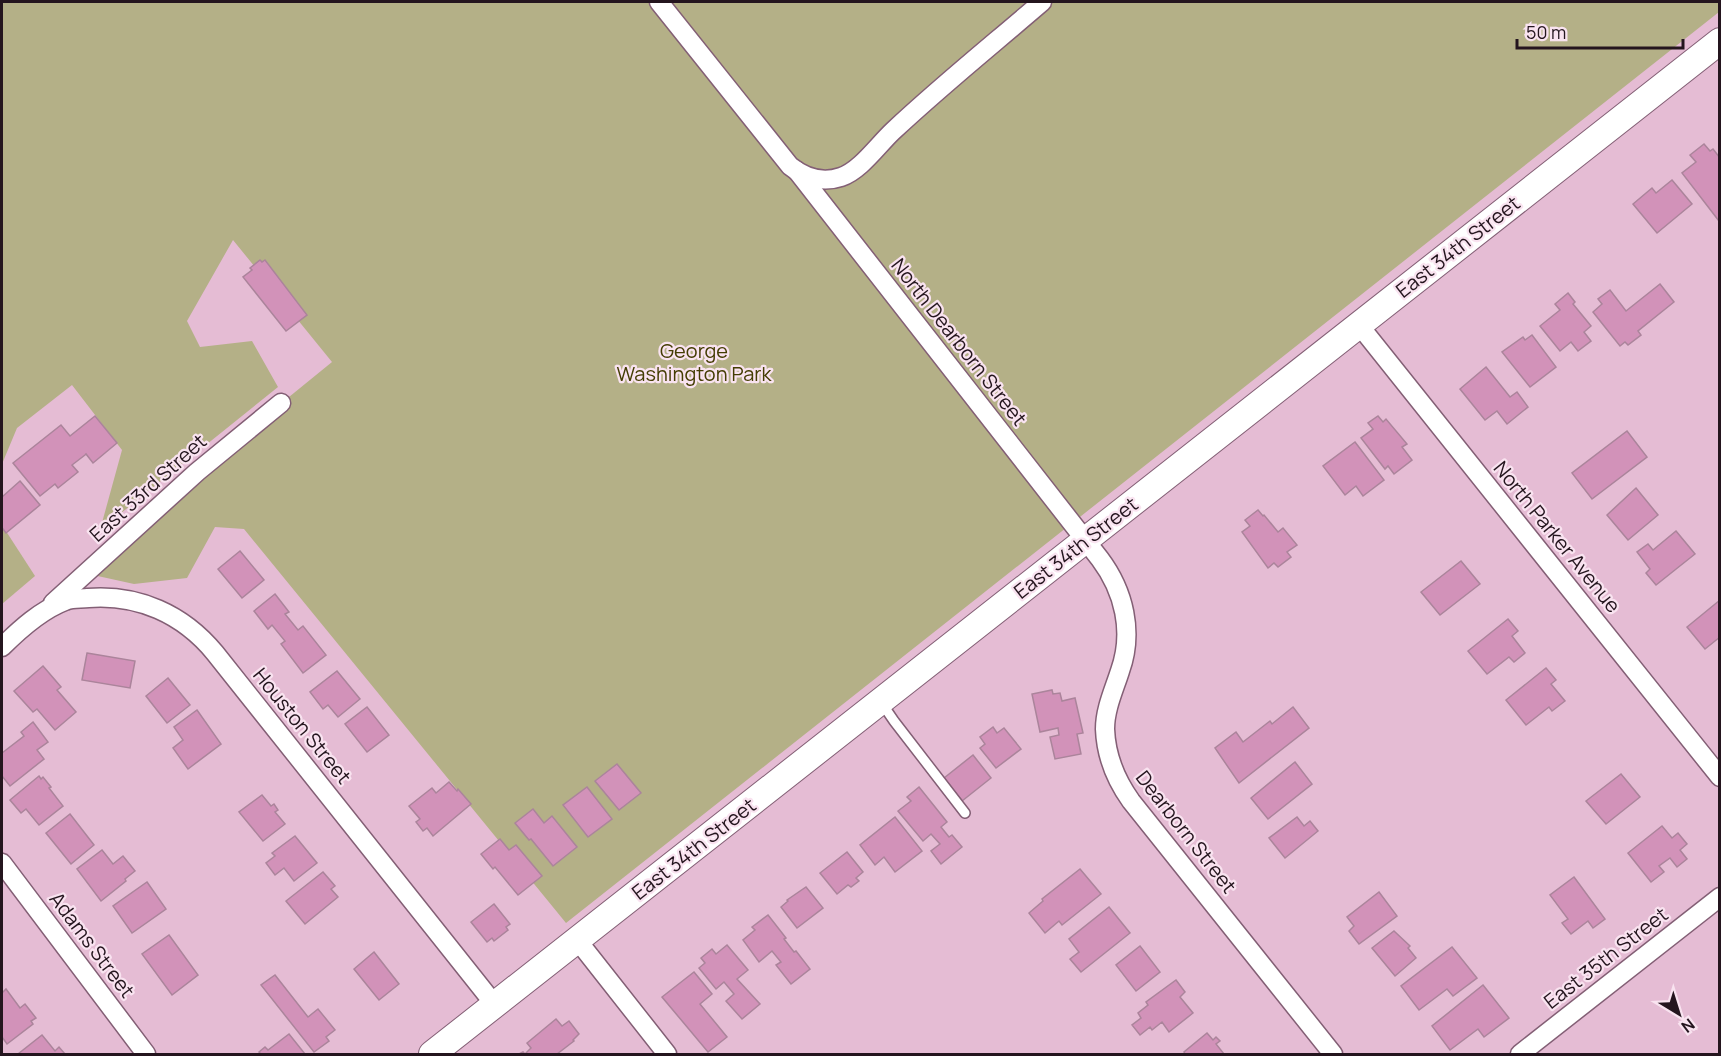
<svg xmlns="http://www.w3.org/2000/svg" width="1721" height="1056" font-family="Manrope,sans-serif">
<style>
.green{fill:#b4b087}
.building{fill:#d292b9;stroke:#ab849b;stroke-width:1.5}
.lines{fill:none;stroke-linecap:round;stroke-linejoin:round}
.service-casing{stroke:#835f75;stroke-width:12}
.minor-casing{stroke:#835f75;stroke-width:21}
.secondary-casing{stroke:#835f75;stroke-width:28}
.service{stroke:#fff;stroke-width:9}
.minor{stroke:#fff;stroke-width:18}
.secondary{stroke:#fff;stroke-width:26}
.labels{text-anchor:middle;stroke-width:4.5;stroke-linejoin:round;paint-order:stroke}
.street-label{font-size:20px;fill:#24151e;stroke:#f9e3f0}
.park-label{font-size:20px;fill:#443d03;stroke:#f9e3f0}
</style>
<rect width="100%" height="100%" fill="#e5bcd4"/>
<g class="green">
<path d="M 2,2 L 1719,2 L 1719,12 L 566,923 L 244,529 L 215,527 L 187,578 L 134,584 L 84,573 L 197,472 L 332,362 L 233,240 L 187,321 L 200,347 L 252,341 L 278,387 L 100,530 L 122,450 L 72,385 L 17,428 L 2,464 Z"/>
<path d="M 2,525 L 35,576 L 2,604 Z"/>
</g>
<g class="building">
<path d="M 1704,144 L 1710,151 L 1713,149 L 1720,158 L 1719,221 L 1682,173 L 1696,162 L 1690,155 Z"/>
<path d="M 1672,180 L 1692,204 L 1657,233 L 1633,204 L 1652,188 L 1656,193 Z"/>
<path d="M 260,260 L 262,262 L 265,260 L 307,315 L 286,331 L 243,277 L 252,270 L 250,268 Z"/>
<path d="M 1660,284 L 1674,302 L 1638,331 L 1641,335 L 1628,345 L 1625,342 L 1620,346 L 1593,312 L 1602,304 L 1598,299 L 1610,290 L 1626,311 Z"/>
<path d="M 1568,293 L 1575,302 L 1573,304 L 1591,326 L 1584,332 L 1591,341 L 1578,351 L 1571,342 L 1560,351 L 1540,326 L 1560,310 L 1555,304 Z"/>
<path d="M 1532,335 L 1556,367 L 1530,387 L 1502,352 L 1523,337 L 1525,340 Z"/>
<path d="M 1486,367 L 1510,397 L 1517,392 L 1528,407 L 1507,424 L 1497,411 L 1485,420 L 1460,389 Z"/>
<path d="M 95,416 L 117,443 L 93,463 L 86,454 L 85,455 L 72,465 L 78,472 L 58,488 L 55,484 L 40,496 L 13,463 L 61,425 L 70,436 Z"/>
<path d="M 1378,416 L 1383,422 L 1386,419 L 1407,444 L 1402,447 L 1412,460 L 1394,474 L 1388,466 L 1385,469 L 1361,438 L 1373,429 L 1368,423 Z"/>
<path d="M 1627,431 L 1647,457 L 1592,499 L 1572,473 Z"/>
<path d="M 1355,442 L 1384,480 L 1363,496 L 1356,486 L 1345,495 L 1323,466 Z"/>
<path d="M 20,481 L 40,505 L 6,533 L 3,529 L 2,531 L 2,497 Z"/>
<path d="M 1636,488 L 1658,515 L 1628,540 L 1607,515 Z"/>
<path d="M 1258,510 L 1263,516 L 1264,515 L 1278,532 L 1283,528 L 1297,545 L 1287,552 L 1291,557 L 1278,567 L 1274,563 L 1268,568 L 1242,532 L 1250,526 L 1245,520 Z"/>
<path d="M 1676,531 L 1695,554 L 1656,585 L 1646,573 L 1650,569 L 1637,552 L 1648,544 L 1653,550 Z"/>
<path d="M 240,551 L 264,580 L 242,598 L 218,569 Z"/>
<path d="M 1461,561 L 1480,584 L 1440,615 L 1421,592 Z"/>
<path d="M 275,594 L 289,612 L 285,614 L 298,630 L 303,626 L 326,655 L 303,673 L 281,644 L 285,641 L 272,625 L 268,629 L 254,611 Z"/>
<path d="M 1720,600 L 1720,637 L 1705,649 L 1687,627 Z"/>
<path d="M 1508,619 L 1518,631 L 1512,636 L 1525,653 L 1514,662 L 1509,657 L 1487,674 L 1468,651 Z"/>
<path d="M 87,653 L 135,661 L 130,688 L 82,680 Z"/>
<path d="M 43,666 L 61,687 L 57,690 L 76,712 L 55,730 L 37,709 L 33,712 L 14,691 Z"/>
<path d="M 1546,668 L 1556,680 L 1551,684 L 1565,701 L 1552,711 L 1549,707 L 1526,725 L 1506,700 Z"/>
<path d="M 337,671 L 360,699 L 338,717 L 328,705 L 323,709 L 310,692 Z"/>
<path d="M 168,678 L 190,705 L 167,723 L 146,696 Z"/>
<path d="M 1052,690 L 1053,694 L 1060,693 L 1062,701 L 1075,698 L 1083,733 L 1077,734 L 1081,754 L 1055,759 L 1050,737 L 1059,735 L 1058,728 L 1040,732 L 1032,694 Z"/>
<path d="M 367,707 L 389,735 L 367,752 L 345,724 Z"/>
<path d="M 1293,707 L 1309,728 L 1239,783 L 1215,748 L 1236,732 L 1243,742 L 1270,721 L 1272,724 Z"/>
<path d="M 197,710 L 221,744 L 188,769 L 173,748 L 183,740 L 174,727 Z"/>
<path d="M 33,722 L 48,742 L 37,750 L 44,759 L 10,786 L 2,776 L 2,753 L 24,736 L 21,732 Z"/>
<path d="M 993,727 L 997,733 L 1004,728 L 1021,749 L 996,768 L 980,748 L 985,744 L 980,737 Z"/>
<path d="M 973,755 L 991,778 L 962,801 L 944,778 Z"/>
<path d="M 1295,762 L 1312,784 L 1268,819 L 1251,798 Z"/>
<path d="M 617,764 L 641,793 L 619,810 L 595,781 Z"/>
<path d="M 1621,774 L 1640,797 L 1606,824 L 1586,801 Z"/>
<path d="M 39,776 L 41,779 L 43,777 L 51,787 L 49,788 L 63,806 L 39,825 L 26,809 L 21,813 L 10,800 Z"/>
<path d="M 449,782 L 457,791 L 458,789 L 471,804 L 433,836 L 427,828 L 423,831 L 416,822 L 420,819 L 409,806 L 432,788 L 436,793 Z"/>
<path d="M 587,787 L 612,819 L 588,837 L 563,805 Z"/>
<path d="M 919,787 L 947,822 L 941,827 L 949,837 L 952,835 L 962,847 L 941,864 L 931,851 L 940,844 L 931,834 L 923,841 L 898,811 L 911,801 L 907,797 Z"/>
<path d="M 262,795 L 271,806 L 274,804 L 278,810 L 275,812 L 285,824 L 263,841 L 239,812 Z"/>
<path d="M 533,809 L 544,823 L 552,816 L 577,847 L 553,866 L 531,839 L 529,840 L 515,823 Z"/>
<path d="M 70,814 L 94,845 L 71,864 L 46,833 Z"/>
<path d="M 895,817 L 922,851 L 895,872 L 884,857 L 875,865 L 860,845 Z"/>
<path d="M 1297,817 L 1304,826 L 1310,821 L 1318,831 L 1285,858 L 1269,838 Z"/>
<path d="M 1662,826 L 1672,838 L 1678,833 L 1687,844 L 1680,850 L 1687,859 L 1677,867 L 1670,858 L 1659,866 L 1664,872 L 1651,882 L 1628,853 Z"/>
<path d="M 295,836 L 317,863 L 294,881 L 284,868 L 275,875 L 266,863 L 275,856 L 272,853 Z"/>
<path d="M 500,839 L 509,850 L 516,845 L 542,876 L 518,895 L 495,867 L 493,869 L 481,854 Z"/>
<path d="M 102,850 L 113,864 L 123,856 L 135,871 L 125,879 L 126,881 L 101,901 L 77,869 Z"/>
<path d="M 847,852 L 863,872 L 856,878 L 859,881 L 851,887 L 848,885 L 837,894 L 820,873 Z"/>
<path d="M 1080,869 L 1101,894 L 1062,925 L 1059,921 L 1045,933 L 1029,913 L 1043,901 L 1042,899 Z"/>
<path d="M 323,872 L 335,886 L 331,889 L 338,897 L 305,924 L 286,901 Z"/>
<path d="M 1574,877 L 1605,919 L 1593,928 L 1588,921 L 1571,934 L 1562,923 L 1568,919 L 1550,895 Z"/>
<path d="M 147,882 L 166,909 L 132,933 L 113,906 Z"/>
<path d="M 806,887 L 823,908 L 797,928 L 781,907 L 788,901 L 787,900 Z"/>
<path d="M 1379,892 L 1397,916 L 1359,944 L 1349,931 L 1354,926 L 1347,917 Z"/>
<path d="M 494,904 L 510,924 L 506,927 L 508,930 L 494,941 L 492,938 L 487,942 L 471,922 Z"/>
<path d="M 1109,907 L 1130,933 L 1081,972 L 1070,959 L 1079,952 L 1069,939 Z"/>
<path d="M 768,915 L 786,938 L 784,939 L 794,952 L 796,951 L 810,969 L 791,984 L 776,965 L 781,962 L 772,951 L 759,962 L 743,940 L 755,930 L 752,927 Z"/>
<path d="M 1394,931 L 1410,946 L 1408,948 L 1416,958 L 1395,976 L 1372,948 Z"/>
<path d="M 169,935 L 198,975 L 172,995 L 142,954 Z"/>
<path d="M 727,945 L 748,970 L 737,979 L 760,1004 L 742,1019 L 726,1001 L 734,994 L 724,982 L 716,989 L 699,968 L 705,963 L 701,958 L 712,949 L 716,954 Z"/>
<path d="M 1140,946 L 1160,972 L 1136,991 L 1116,965 Z"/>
<path d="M 1452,947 L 1477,978 L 1453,996 L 1447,989 L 1419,1010 L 1401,986 Z"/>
<path d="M 374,952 L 399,984 L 379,1000 L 354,969 Z"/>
<path d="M 694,972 L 712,994 L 700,1004 L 727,1037 L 708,1052 L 662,997 Z"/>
<path d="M 275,975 L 308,1017 L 318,1009 L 335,1030 L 326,1037 L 329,1041 L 314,1052 L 261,985 Z"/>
<path d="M 1176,980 L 1185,992 L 1180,997 L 1193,1013 L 1169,1032 L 1162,1022 L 1152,1030 L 1150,1027 L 1140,1035 L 1132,1025 L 1141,1018 L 1138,1013 L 1148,1005 L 1146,1002 Z"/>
<path d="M 1483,985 L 1509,1018 L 1484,1037 L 1478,1029 L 1450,1050 L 1432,1026 Z"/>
<path d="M 6,989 L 20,1008 L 25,1004 L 36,1018 L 31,1021 L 33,1024 L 7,1044 L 2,1037 L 2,993 Z"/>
<path d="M 556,1019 L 562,1026 L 569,1021 L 579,1034 L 573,1040 L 574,1041 L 557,1054 L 519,1054 L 523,1052 L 525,1054 L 531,1048 L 527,1043 Z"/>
<path d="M 1207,1033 L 1213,1040 L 1216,1037 L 1220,1041 L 1216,1044 L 1224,1054 L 1185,1054 L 1184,1052 Z"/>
<path d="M 289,1034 L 305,1054 L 261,1054 L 259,1052 L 265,1047 L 268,1050 Z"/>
<path d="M 42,1035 L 55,1051 L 59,1047 L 65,1054 L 18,1054 Z"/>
</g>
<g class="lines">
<defs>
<path id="service" d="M 881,702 L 894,721 L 965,813"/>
<g id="minor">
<path d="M 659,2 L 790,166 C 805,178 823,183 841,177 C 860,171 878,145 893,131 C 941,86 992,45 1042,2"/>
<path d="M 797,171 L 1100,559 C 1124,591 1134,632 1120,671 C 1114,690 1105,709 1105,729 C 1106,756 1116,780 1131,801 L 1333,1054"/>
<path d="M 1359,325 L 1720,777"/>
<path d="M 53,603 L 197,472 L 281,403"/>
<path d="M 2,647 C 20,629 41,610 65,601 C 72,598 81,599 88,598 C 138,594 183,614 215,653 L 495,1005"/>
<path d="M 2,863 L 146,1054"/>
<path d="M 578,941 L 667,1054"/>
<path d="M 1520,1054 L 1720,897"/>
</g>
<path id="secondary" d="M 432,1054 L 1720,41"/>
</defs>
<use href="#service" class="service-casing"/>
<use href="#minor" class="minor-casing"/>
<use href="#secondary" class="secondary-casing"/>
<use href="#service" class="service"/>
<use href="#minor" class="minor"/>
<use href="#secondary" class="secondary"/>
</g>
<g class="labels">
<g class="street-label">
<text transform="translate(1458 247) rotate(-38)" y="7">East 34th Street</text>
<text transform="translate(959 342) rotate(52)" y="7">North Dearborn Street</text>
<text transform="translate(148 488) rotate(-42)" y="7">East 33rd Street</text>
<text transform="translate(1557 537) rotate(51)" y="7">North Parker Avenue</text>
<text transform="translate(1076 548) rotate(-38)" y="7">East 34th Street</text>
<text transform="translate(302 726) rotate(51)" y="7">Houston Street</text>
<text transform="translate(1186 832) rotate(52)" y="7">Dearborn Street</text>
<text transform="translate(694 849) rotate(-38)" y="7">East 34th Street</text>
<text transform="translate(92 945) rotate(53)" y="7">Adams Street</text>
<text transform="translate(1606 958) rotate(-38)" y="7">East 35th Street</text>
</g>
<g class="park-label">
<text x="694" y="358">George<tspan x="694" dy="23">Washington Park</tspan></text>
</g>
</g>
<rect width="1721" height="1056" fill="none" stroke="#24151e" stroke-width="6"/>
<g transform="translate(1679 1014) rotate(142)" stroke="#f9e3f0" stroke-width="4.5" paint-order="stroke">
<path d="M0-4.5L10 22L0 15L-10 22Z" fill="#24151e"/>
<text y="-9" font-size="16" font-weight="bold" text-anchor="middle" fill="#24151e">N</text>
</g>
<path d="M1517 39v9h166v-9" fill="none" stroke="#24151e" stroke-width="3"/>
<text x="1526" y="39" font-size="18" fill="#24151e" stroke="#f9e3f0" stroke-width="4.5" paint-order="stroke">50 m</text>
</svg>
